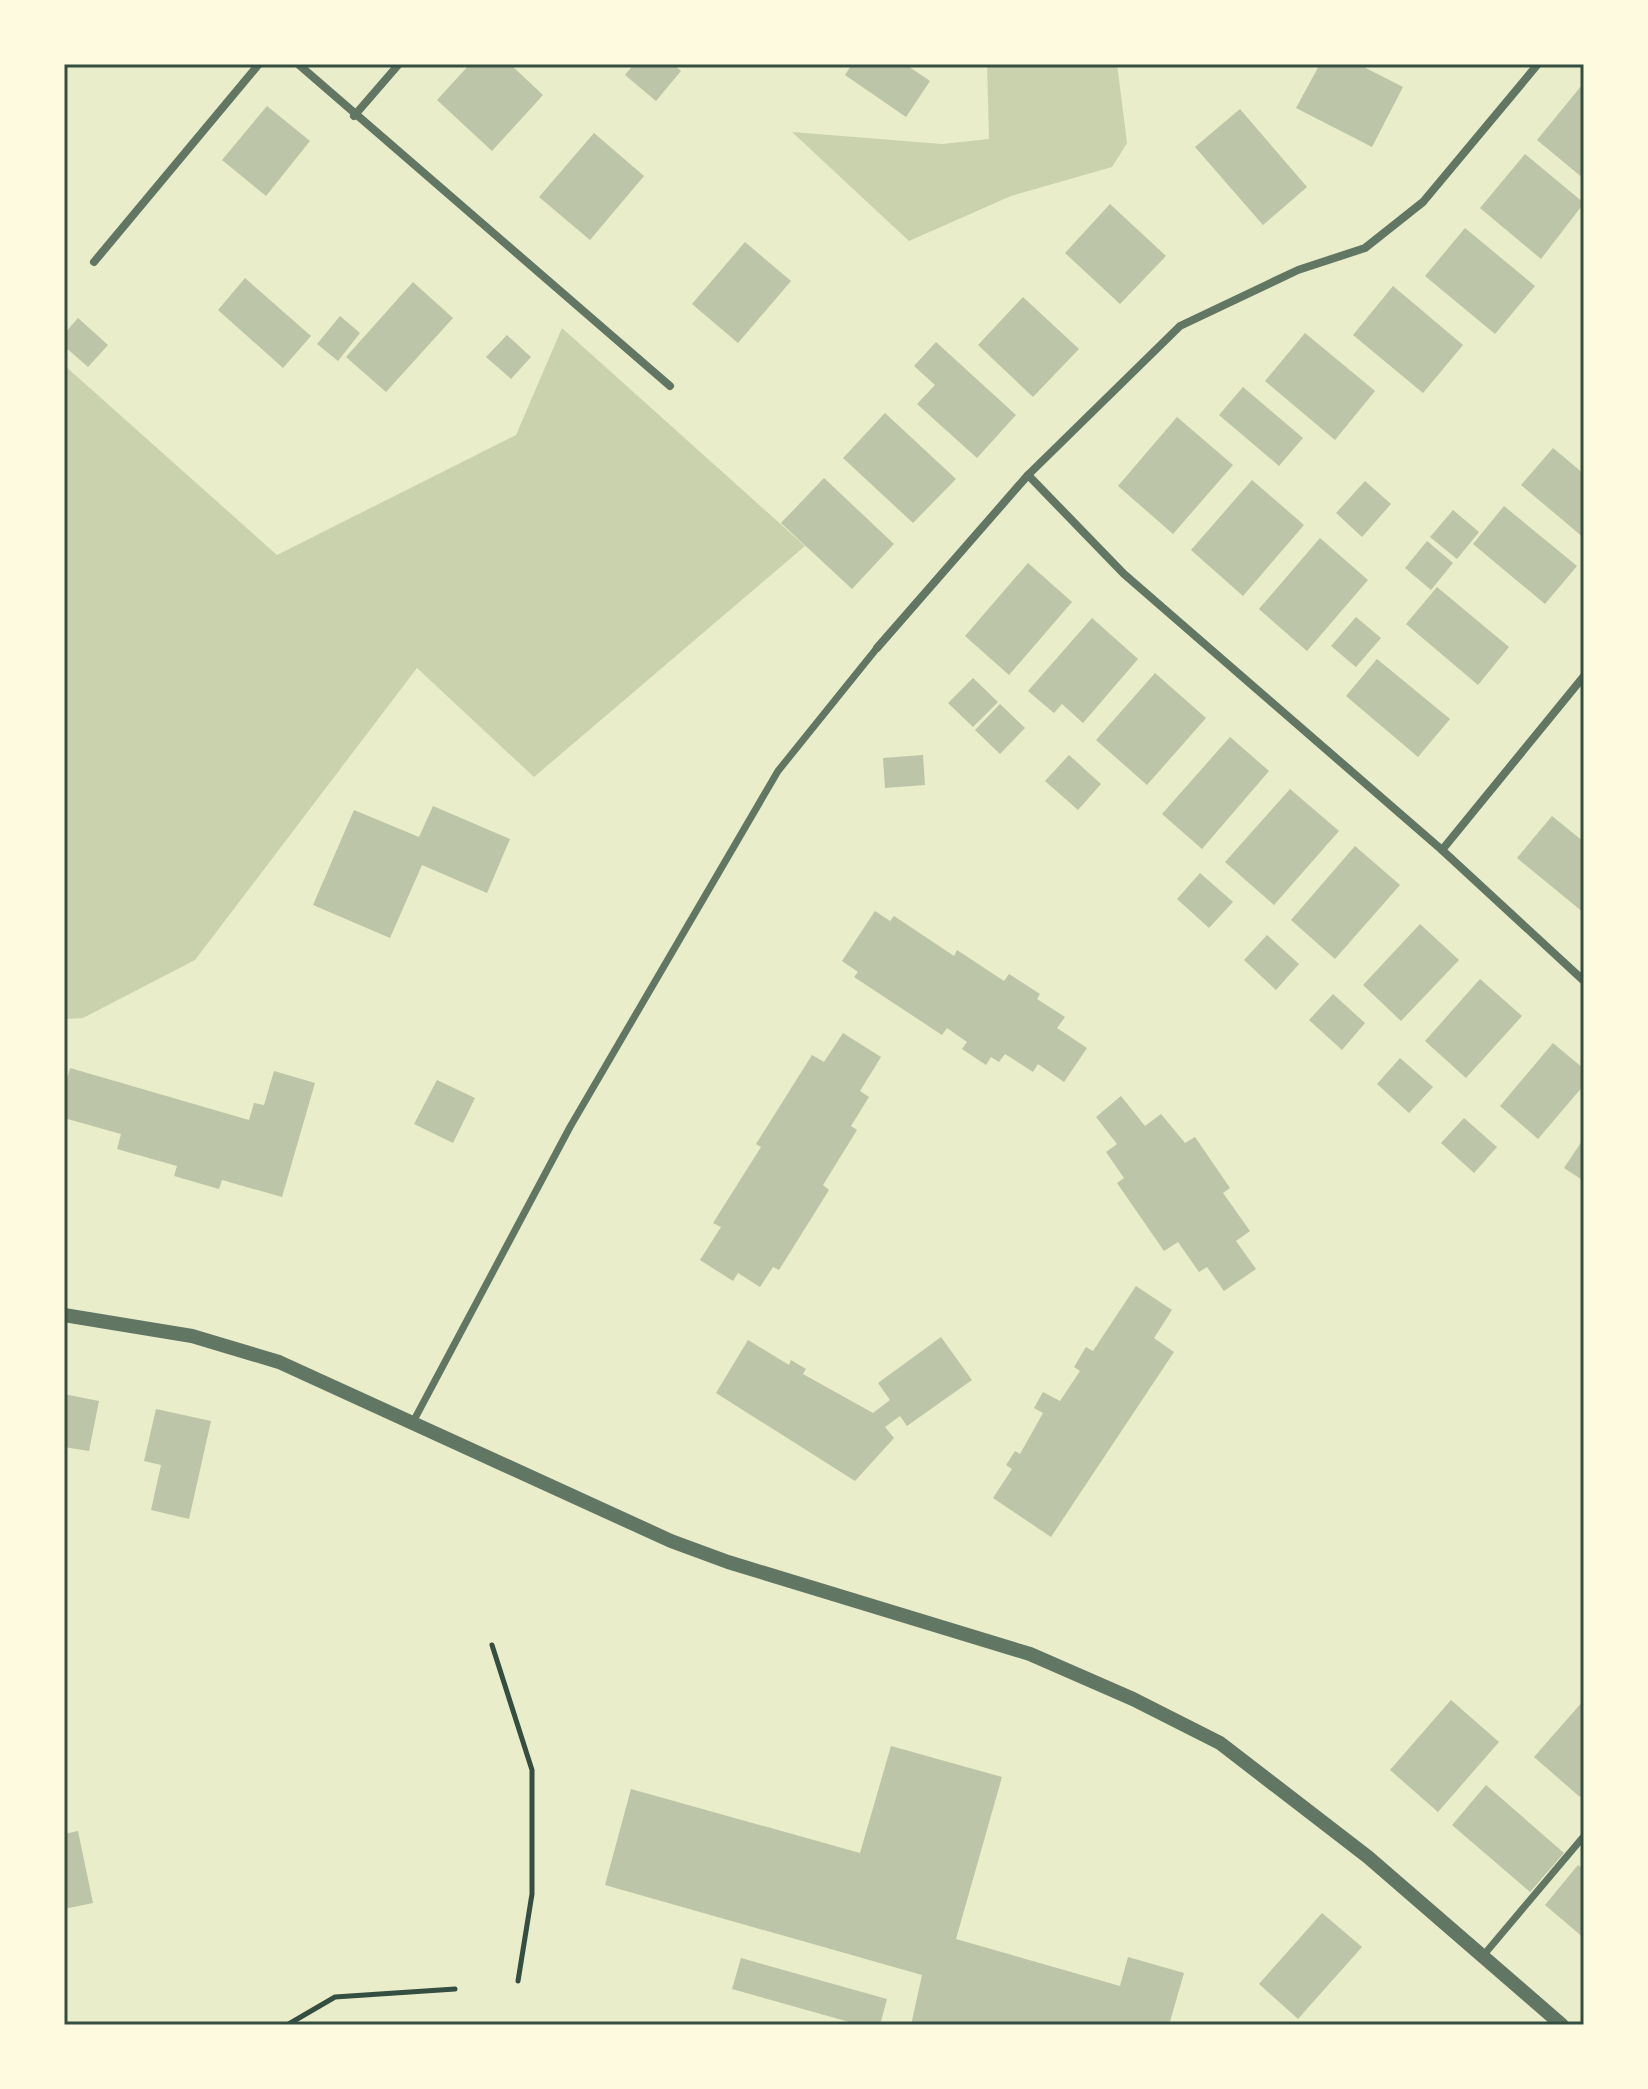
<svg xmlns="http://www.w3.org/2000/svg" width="1648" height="2089" font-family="Cabin,sans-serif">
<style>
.green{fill:#cad2ad}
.building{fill:#bcc5a7}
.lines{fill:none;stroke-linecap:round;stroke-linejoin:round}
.path{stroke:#344e41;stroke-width:5}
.pedestrian{stroke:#617663;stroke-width:7}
.minor{stroke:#617663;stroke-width:8}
.tertiary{stroke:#617663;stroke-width:14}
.neatline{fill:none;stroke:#344e41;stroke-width:3}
</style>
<rect width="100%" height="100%" fill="#e9edc9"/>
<g class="green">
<path d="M 987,64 L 1117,64 L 1127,143 L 1112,167 L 1011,196 L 909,241 L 792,132 L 942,144 L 989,139 Z"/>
<path d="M 562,328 L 805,546 L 534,777 L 417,668 L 195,960 L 83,1018 L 64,1019 L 64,365 L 277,555 L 516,435 Z"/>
</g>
<g class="building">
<path d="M 470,64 L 510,64 L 543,95 L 492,151 L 437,100 Z"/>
<path d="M 634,64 L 673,64 L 681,71 L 656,101 L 625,75 Z"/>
<path d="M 852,64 L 905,64 L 930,81 L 906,117 L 845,75 Z"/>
<path d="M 1320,64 L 1358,64 L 1403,87 L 1372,147 L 1296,108 Z"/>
<path d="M 1582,85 L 1584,87 L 1584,179 L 1537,140 Z"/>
<path d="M 267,106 L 310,141 L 266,196 L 222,160 Z"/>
<path d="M 1240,109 L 1307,187 L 1263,225 L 1195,147 Z"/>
<path d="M 594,133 L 644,176 L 590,240 L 539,197 Z"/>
<path d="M 1525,154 L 1584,203 L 1541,259 L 1480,208 Z"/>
<path d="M 1110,204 L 1166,256 L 1120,304 L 1065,253 Z"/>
<path d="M 1465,228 L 1535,286 L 1495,334 L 1425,276 Z"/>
<path d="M 745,242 L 791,281 L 738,343 L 692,304 Z"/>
<path d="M 245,278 L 311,336 L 283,368 L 218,310 Z"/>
<path d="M 413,282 L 453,318 L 386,392 L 346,357 Z"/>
<path d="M 1393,286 L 1463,345 L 1423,393 L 1353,335 Z"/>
<path d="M 1023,297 L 1079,349 L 1033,397 L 978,345 Z"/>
<path d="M 340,316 L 360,333 L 338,361 L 317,344 Z"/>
<path d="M 78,318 L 108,345 L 88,367 L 64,346 L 64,334 Z"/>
<path d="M 1305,333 L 1375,391 L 1335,440 L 1265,381 Z"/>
<path d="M 507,335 L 531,357 L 511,379 L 486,357 Z"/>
<path d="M 936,342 L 1016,415 L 977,458 L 917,404 L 935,385 L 914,366 Z"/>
<path d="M 1243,387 L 1303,438 L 1279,466 L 1219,415 Z"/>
<path d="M 885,413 L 956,479 L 913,523 L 843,458 Z"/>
<path d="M 1177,417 L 1233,465 L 1173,534 L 1118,486 Z"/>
<path d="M 1553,448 L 1584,474 L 1584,538 L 1521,485 Z"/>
<path d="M 824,478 L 894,544 L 852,589 L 781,523 Z"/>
<path d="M 1252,480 L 1304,525 L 1243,596 L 1191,550 Z"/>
<path d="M 1365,481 L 1391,504 L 1362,537 L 1336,513 Z"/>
<path d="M 1504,506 L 1577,566 L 1545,604 L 1473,544 Z"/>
<path d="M 1453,510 L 1479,532 L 1457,559 L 1430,537 Z"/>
<path d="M 1320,538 L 1368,580 L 1307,651 L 1259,609 Z"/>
<path d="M 1427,541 L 1453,563 L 1431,590 L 1405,568 Z"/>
<path d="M 1028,563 L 1072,602 L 1009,675 L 965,636 Z"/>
<path d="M 1437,587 L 1509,647 L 1478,685 L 1406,624 Z"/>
<path d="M 1356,617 L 1381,638 L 1356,667 L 1331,646 Z"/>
<path d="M 1092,618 L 1138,659 L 1083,723 L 1062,704 L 1054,713 L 1028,691 Z"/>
<path d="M 1377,659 L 1450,719 L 1418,757 L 1346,696 Z"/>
<path d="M 1155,673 L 1206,718 L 1147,785 L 1096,740 Z"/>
<path d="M 973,678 L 998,702 L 973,727 L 948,703 Z"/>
<path d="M 1000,704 L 1025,728 L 1000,754 L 975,730 Z"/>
<path d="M 1230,737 L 1269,771 L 1202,849 L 1162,814 Z"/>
<path d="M 923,755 L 925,785 L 885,788 L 883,758 Z"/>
<path d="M 1069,755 L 1101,784 L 1078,810 L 1045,781 Z"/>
<path d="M 1290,789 L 1339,831 L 1274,905 L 1225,862 Z"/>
<path d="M 433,806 L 510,839 L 487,893 L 422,865 L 390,938 L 313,905 L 354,810 L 419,837 Z"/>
<path d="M 1552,816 L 1584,842 L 1584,913 L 1517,858 Z"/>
<path d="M 1355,846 L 1400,885 L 1335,959 L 1291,920 Z"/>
<path d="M 1200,873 L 1233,902 L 1209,928 L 1177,899 Z"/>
<path d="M 875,911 L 890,921 L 894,916 L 954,956 L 957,950 L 1004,981 L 1009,974 L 1040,994 L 1037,999 L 1065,1017 L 1057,1028 L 1087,1048 L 1064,1082 L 1038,1064 L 1033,1072 L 1005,1054 L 999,1062 L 991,1057 L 986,1065 L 962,1049 L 967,1042 L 947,1028 L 942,1035 L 854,977 L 858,972 L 842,961 Z"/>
<path d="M 1420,924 L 1459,960 L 1401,1021 L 1363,985 Z"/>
<path d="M 1267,935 L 1299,964 L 1276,990 L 1244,960 Z"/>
<path d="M 1480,979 L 1522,1016 L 1466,1078 L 1425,1041 Z"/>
<path d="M 1333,994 L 1365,1023 L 1342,1050 L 1309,1020 Z"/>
<path d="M 843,1033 L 881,1057 L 860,1091 L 869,1097 L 851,1126 L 857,1130 L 823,1185 L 829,1190 L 779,1270 L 773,1267 L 760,1287 L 738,1273 L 733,1281 L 700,1260 L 721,1227 L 713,1223 L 761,1147 L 756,1144 L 812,1055 L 824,1062 Z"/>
<path d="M 1553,1043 L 1584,1069 L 1584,1085 L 1538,1139 L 1500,1106 Z"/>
<path d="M 1400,1058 L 1433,1087 L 1409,1113 L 1377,1084 Z"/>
<path d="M 70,1068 L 249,1120 L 254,1103 L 264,1105 L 274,1071 L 315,1083 L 282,1197 L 222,1180 L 219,1189 L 174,1176 L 177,1166 L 117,1149 L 121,1134 L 64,1118 L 64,1089 Z"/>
<path d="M 437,1080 L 475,1098 L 453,1143 L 414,1124 Z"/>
<path d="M 1121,1096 L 1145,1126 L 1161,1114 L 1185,1143 L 1195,1137 L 1230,1188 L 1223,1193 L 1250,1231 L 1236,1241 L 1256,1269 L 1224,1291 L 1207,1267 L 1199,1272 L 1178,1242 L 1164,1251 L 1117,1183 L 1124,1178 L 1106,1152 L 1117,1144 L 1096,1117 Z"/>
<path d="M 1464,1118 L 1497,1147 L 1474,1173 L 1441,1143 Z"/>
<path d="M 1584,1138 L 1584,1181 L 1564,1168 Z"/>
<path d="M 1136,1286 L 1172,1310 L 1154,1338 L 1174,1352 L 1051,1537 L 993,1498 L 1012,1469 L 1006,1465 L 1015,1451 L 1020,1454 L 1043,1413 L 1034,1408 L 1043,1392 L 1060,1401 L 1080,1371 L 1074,1367 L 1086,1347 L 1093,1351 Z"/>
<path d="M 941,1337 L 972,1380 L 907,1426 L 900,1416 L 885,1427 L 894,1438 L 855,1481 L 716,1393 L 748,1340 L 789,1365 L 791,1360 L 806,1369 L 803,1374 L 873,1413 L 890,1400 L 878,1383 Z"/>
<path d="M 64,1394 L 99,1401 L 89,1451 L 64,1447 Z"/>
<path d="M 156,1409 L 211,1421 L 189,1519 L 151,1510 L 161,1465 L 144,1461 Z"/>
<path d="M 1451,1700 L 1499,1742 L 1438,1812 L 1390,1770 Z"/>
<path d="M 1584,1700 L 1584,1792 L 1580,1797 L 1534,1757 Z"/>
<path d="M 891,1746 L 1002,1777 L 956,1939 L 1120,1986 L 1128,1957 L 1184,1973 L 1169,2025 L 911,2025 L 922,1975 L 605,1885 L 631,1789 L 860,1853 Z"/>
<path d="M 1486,1785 L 1564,1853 L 1530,1892 L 1452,1825 Z"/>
<path d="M 78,1831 L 93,1903 L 64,1909 L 64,1834 Z"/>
<path d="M 1578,1865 L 1584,1870 L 1584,1938 L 1545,1905 Z"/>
<path d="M 1322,1913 L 1362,1947 L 1298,2019 L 1259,1984 Z"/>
<path d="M 741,1958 L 887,1999 L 880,2025 L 860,2025 L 732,1989 Z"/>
</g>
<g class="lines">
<g class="path">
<path d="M 492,1645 L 532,1770 L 532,1894 L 518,1981"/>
<path d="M 287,2025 L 335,1997 L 455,1989"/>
</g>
<g class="pedestrian">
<path d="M 413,1422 L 570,1127 L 778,771 L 877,648"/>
<path d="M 1482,1957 L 1584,1836"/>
</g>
<g class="minor">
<path d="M 298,64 L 670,386"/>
<path d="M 354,116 L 399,64"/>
<path d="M 94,262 L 259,64"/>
<path d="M 1028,475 L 1124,574 L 1442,850 L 1584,981"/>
<path d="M 877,648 L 1028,475 L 1180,326 L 1298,270 L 1365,248 L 1423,202 L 1538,64"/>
<path d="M 1442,850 L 1584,676"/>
</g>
<path class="tertiary" d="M 64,1315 L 192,1336 L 279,1362 L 671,1541 L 728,1562 L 1030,1654 L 1133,1699 L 1220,1743 L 1368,1857 L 1562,2025"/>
</g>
<rect width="1648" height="2089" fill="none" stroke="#fefae0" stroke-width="132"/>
<rect x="66" y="66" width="1516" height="1957" class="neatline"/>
</svg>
